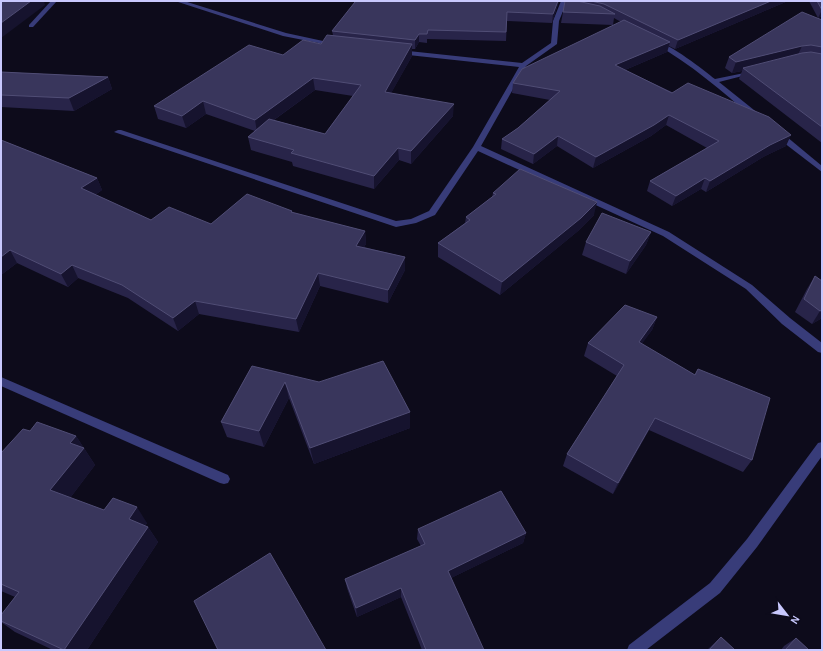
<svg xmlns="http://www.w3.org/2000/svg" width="823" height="651" font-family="'Alegreya Sans',sans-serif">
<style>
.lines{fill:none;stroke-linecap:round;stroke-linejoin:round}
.street{fill:#383c79;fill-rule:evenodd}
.wall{fill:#282449;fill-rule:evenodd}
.shaded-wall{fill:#16132e}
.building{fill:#39365c;stroke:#504d75}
</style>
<rect width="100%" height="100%" fill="#0d0b1b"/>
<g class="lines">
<g class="street">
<path d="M 51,1 L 57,1 L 33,27 L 29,27 L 29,25 Z"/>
<path d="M 175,1 L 184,1 L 286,33 L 337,44 L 334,46 L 283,36 Z"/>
<path d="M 561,1 L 567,1 L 559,21 L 557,44 L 526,66 L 481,146 L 669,232 L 752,285 L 790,318 L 822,343 L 822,353 L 818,352 L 782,324 L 746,289 L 663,236 L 478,151 L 435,215 L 416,223 L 396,227 L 114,132 L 118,130 L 121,130 L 396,221 L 411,219 L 429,211 L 473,147 L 519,67 L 399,54 L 396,52 L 399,50 L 522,63 L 551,43 L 553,21 Z"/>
<path d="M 655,42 C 666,40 705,71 715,79 L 754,71 L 754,73 L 719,82 L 759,114 L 759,118 L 753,118 C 722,91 691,64 655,44 Z"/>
<path d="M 775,132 L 781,132 L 822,166 L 822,172 L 775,136 Z"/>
<path d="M 1,377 L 228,475 L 230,479 L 228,483 L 224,484 L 220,483 L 1,386 Z"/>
<path d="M 822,442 L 822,456 L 757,547 L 720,593 L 646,650 L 627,650 L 629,645 L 710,583 L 747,539 L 818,443 Z"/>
</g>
</g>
<g class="wall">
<path d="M 559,1 L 552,23 L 507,21 L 506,41 L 427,39 L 427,43 L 419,42 L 415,49 L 412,49 L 412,56 L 391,93 L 453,116 L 411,164 L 399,160 L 374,189 L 293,166 L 292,162 L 251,150 L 248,137 L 255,131 L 206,114 L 186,128 L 158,119 L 154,106 L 283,55 L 321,44 L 333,35 L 332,31 L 354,4 L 354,2 ZM 315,90 L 353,96 L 325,134 L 274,120 Z"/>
<path d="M 565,1 L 788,1 L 675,49 L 669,46 L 667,52 L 625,70 L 786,146 L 765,156 L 706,192 L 701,189 L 672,206 L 647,191 L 650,181 L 707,148 L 666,125 L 651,136 L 593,168 L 557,146 L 533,164 L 501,149 L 502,139 L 518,128 L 550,100 L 512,93 L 513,83 L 621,22 L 614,18 L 613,25 L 561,23 Z"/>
<path d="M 809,1 L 822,1 L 822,16 L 818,18 Z"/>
<path d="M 822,20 L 822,143 L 739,79 L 742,71 L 732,73 L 725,68 L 729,57 Z"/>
<path d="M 1,72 L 108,77 L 112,89 L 74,111 L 1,107 Z"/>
<path d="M 1,140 L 97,178 L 102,190 L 95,195 L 151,220 L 211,224 L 292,211 L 293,213 L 365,231 L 366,244 L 364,247 L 405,257 L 405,270 L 388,303 L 320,286 L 299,332 L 199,314 L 178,331 L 128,298 L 78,278 L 68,287 L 17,263 L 1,275 Z"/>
<path d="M 493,193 L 594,215 L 578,231 L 500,295 L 438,257 L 438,243 L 465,223 L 466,217 L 492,197 Z"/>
<path d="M 651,232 L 646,245 L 626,274 L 582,255 L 586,242 Z"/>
<path d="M 815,276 L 822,281 L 822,318 L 812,324 L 795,312 L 807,289 Z"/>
<path d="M 657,317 L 652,330 L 641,344 L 695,375 L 698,369 L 752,460 L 743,472 L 649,430 L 613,494 L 563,466 L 567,454 L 617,376 L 584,356 L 588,343 Z"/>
<path d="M 252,366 L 410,428 L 314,464 L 289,398 L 264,447 L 227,437 L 221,422 Z"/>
<path d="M 30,431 L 76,436 L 95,465 L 70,498 L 104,510 L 147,523 L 145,526 L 148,527 L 158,542 L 87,650 L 53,650 L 15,632 L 1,622 L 1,615 L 15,597 L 1,591 L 1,453 Z"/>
<path d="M 418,529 L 526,533 L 523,543 L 451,578 L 484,650 L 422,650 L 401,597 L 357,617 L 347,588 L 345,579 L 421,546 L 417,539 Z"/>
<path d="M 721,637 L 735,650 L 707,650 Z"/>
<path d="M 796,638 L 809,650 L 781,650 L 784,646 Z"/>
</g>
<g class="shaded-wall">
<path d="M 31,1 L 44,1 L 45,5 L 1,38 L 1,23 Z"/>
<path d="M 558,1 L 559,1 L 552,23 L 553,14 Z"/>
<path d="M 771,1 L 788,1 L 675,49 L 678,40 Z"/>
<path d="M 822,9 L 822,16 L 818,18 L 822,10 Z"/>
<path d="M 419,34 L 419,42 L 415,49 L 415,40 Z"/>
<path d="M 670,42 L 667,52 L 613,75 L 615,65 Z"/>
<path d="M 412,44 L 412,56 L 385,104 L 385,92 Z"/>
<path d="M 802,46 L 797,57 L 743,68 L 742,71 L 732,73 L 736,62 Z"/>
<path d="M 108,77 L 112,89 L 74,111 L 69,98 Z"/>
<path d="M 313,78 L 315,90 L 257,132 L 255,120 Z"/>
<path d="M 203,101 L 206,114 L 186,128 L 182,116 Z"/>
<path d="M 454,104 L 453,116 L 411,164 L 411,151 Z"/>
<path d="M 669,115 L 666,125 L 651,136 L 593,168 L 596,157 Z"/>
<path d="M 791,135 L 786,146 L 765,156 L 706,192 L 710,181 L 770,145 Z"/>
<path d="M 558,136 L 557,146 L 533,164 L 534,154 Z"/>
<path d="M 398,148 L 399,160 L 374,189 L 374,176 Z"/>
<path d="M 97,178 L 102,190 L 86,201 L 81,188 Z"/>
<path d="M 705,178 L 701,189 L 672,206 L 676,196 Z"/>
<path d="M 597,202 L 594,215 L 578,231 L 500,295 L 502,282 Z"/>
<path d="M 365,231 L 366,244 L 357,258 L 356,246 Z"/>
<path d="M 651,232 L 646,245 L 626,274 L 630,261 Z"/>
<path d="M 10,250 L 17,263 L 1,275 L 1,257 Z"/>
<path d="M 405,257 L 405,270 L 388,303 L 388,290 Z"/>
<path d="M 72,265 L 78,278 L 68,287 L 61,274 Z"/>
<path d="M 318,273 L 320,286 L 299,332 L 296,319 Z"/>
<path d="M 195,301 L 199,314 L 178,331 L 173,318 Z"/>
<path d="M 822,310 L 822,318 L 812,324 L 820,311 Z"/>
<path d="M 657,317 L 652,330 L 634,355 L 639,342 Z"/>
<path d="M 285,382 L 289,398 L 264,447 L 259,431 Z"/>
<path d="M 410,412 L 410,428 L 314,464 L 310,448 Z"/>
<path d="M 655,418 L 649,430 L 613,494 L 618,483 Z"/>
<path d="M 76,436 L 95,465 L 64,506 L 50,490 L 70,443 Z"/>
<path d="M 137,507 L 147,523 L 139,535 L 129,519 Z"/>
<path d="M 148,527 L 158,542 L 87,650 L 64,650 Z"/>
<path d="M 526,533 L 523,543 L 447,580 L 448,571 Z"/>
<path d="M 401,588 L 401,597 L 357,617 L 356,608 Z"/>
</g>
<g class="building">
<path d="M 1,1 L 31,1 L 1,23 Z"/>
<path d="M 354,1 L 558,1 L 553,14 L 507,12 L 506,32 L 428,30 L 427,34 L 419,34 L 415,40 L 332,31 L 355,2 L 354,2 Z"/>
<path d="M 565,1 L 577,1 L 600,6 L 615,14 L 563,12 Z"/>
<path d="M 591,1 L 771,1 L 678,40 L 604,4 Z"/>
<path d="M 817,1 L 822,1 L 822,10 Z"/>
<path d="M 802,12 L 822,20 L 822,47 L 811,45 L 802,46 L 736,62 L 729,57 Z"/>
<path d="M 624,20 L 670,42 L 615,65 L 672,93 L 688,83 L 769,117 L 791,135 L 770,145 L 710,181 L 705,178 L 676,196 L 650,181 L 719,141 L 669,115 L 654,125 L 596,157 L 558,136 L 534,154 L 502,139 L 518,128 L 560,91 L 513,83 L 522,69 Z"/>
<path d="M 327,35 L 412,44 L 385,92 L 454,104 L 411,151 L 398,148 L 374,176 L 291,153 L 294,150 L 248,137 L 269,119 L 325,134 L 361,85 L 313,78 L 255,120 L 203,101 L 182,116 L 154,106 L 249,45 L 283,55 L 303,40 L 321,44 Z"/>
<path d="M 811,52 L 822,54 L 822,127 L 743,68 L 802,53 Z"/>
<path d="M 1,72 L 108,77 L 69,98 L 1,95 Z"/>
<path d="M 1,140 L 97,178 L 81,188 L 151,220 L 169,207 L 211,224 L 247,194 L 292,211 L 291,212 L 365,231 L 356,246 L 405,257 L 388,290 L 318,273 L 296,319 L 195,301 L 173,318 L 122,285 L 72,265 L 61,274 L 10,250 L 1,257 Z"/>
<path d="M 520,169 L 597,202 L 581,218 L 502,282 L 438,243 L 470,220 L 466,217 L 496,194 L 493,193 Z"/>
<path d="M 602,213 L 651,232 L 630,261 L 586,242 Z"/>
<path d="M 815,276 L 822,281 L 822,310 L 820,311 L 804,299 Z"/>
<path d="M 625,305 L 657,317 L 639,342 L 695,375 L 698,369 L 770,398 L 752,460 L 655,418 L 618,483 L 567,454 L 624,365 L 588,343 Z"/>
<path d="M 383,361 L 410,412 L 310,448 L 285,382 L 259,431 L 221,422 L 252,366 L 319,382 Z"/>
<path d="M 37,422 L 76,436 L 70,443 L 84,448 L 50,490 L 104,510 L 113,498 L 137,507 L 129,519 L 148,527 L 64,650 L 1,621 L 1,615 L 19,592 L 1,584 L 1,453 L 23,429 L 30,431 Z"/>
<path d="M 501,491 L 526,533 L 448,571 L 484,650 L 426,650 L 401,588 L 356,608 L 345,579 L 425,544 L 418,529 Z"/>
<path d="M 270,553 L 326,650 L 218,650 L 194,601 Z"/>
<path d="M 721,637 L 735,650 L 709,650 Z"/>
<path d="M 796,638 L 809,650 L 785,650 Z"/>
</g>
<rect width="823" height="651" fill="none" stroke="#c8c8fd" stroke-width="4"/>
<g transform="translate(787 615) rotate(121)" stroke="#0d0b1b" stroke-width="3" paint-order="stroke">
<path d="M0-3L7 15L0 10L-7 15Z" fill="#c8c8fd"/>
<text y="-6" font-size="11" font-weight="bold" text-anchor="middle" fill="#c8c8fd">N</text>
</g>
</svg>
